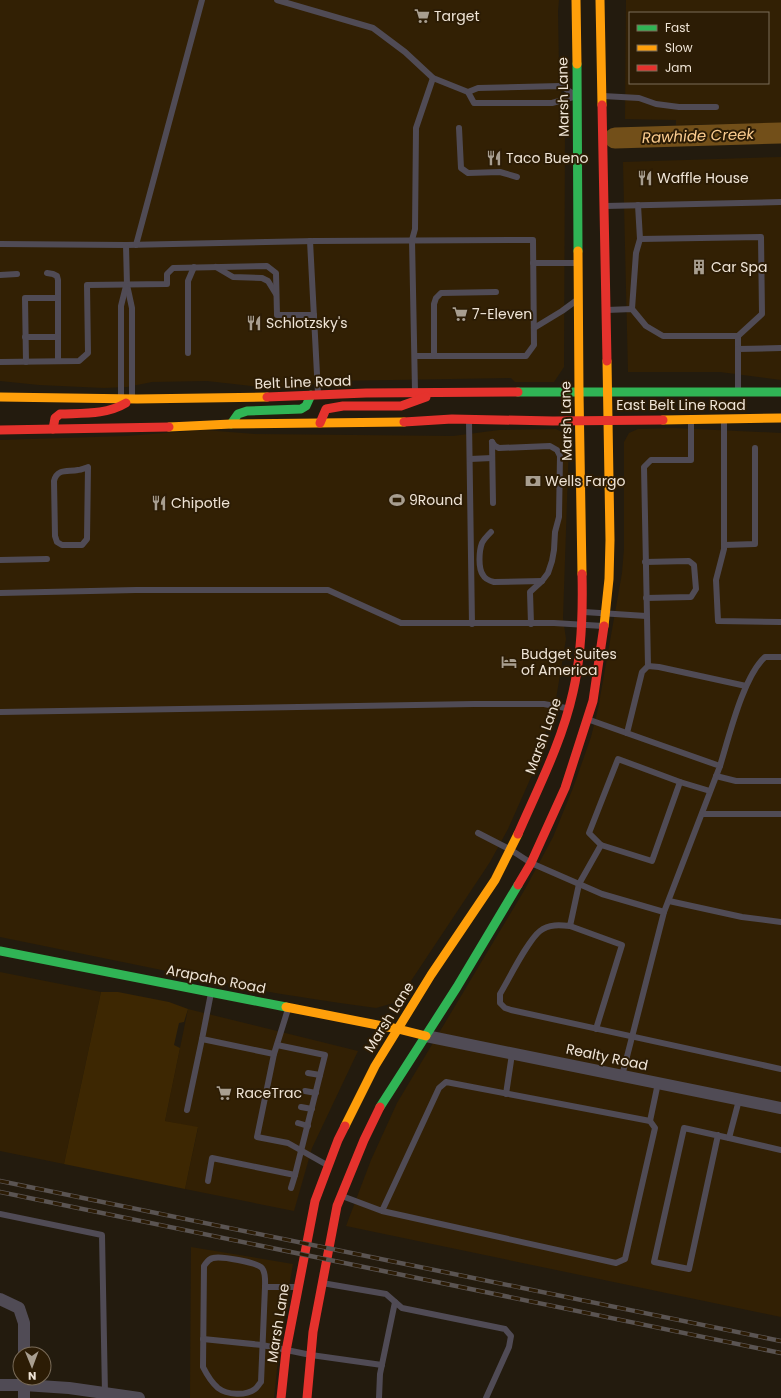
<svg xmlns="http://www.w3.org/2000/svg" width="781" height="1398" font-family="Poppins,sans-serif">
<style>
.built{fill:#322004;fill-rule:evenodd}
.green{fill:#3d2702}
.lines{fill:none;stroke-linecap:round;stroke-linejoin:round}
.river{stroke:#724f19;stroke-width:21}
.lane{stroke:#504b55;stroke-width:6}
.street{stroke:#504b55;stroke-width:12}
.fast{stroke:#30b455;stroke-width:9}
.slow{stroke:#ff9f0a;stroke-width:9}
.jam{stroke:#e5322d;stroke-width:9}
.rail-casing{stroke:#5a5452;stroke-width:4.5}
.rail{stroke:#2c1c05;stroke-width:3;stroke-dasharray:9;stroke-linecap:butt}
.labels{text-anchor:middle;stroke-width:4;stroke-linejoin:round;paint-order:stroke}
.poi-label{font-size:14px;fill:#efe4d6;stroke:#2c1c05;text-anchor:start}
.street-label{font-size:14px;fill:#efe4d6;stroke:#2c1c05}
.water-label{font-size:15px;font-style:italic;fill:#fccd90;stroke:#2c1c05}
</style>
<rect width="100%" height="100%" fill="#231b0e"/>
<g class="built">
<path d="M 0,0 L 559,0 L 558,11 L 559,71 L 565,125 L 564,367 L 554,382 L 515,382 L 511,378 L 334,381 L 297,387 L 261,387 L 207,381 L 152,382 L 127,387 L 104,388 L 39,385 L 0,381 Z"/>
<path d="M 626,0 L 781,0 L 781,123 L 676,125 L 676,120 L 625,119 ZM 630,13 L 768,13 L 768,83 L 630,83 Z"/>
<path d="M 781,157 L 781,380 L 720,372 L 628,372 L 623,162 Z"/>
<path d="M 674,428 L 781,433 L 781,1317 L 346,1226 L 371,1160 L 397,1103 L 525,889 L 553,837 L 573,788 L 591,737 L 598,709 L 622,573 L 624,549 L 624,442 L 629,433 L 638,429 Z"/>
<path d="M 556,429 L 566,434 L 569,442 L 563,618 L 566,639 L 556,699 L 532,775 L 508,829 L 490,862 L 397,1002 L 376,1008 L 333,1002 L 275,993 L 0,937 L 0,440 L 126,436 L 204,430 L 255,434 L 453,436 L 499,430 Z"/>
<path d="M 0,972 L 101,992 L 64,1164 L 0,1151 Z"/>
<path d="M 188,1009 L 358,1051 L 312,1148 L 294,1211 L 185,1189 L 198,1128 L 165,1121 Z"/>
<path d="M 191,1247 L 293,1264 L 280,1341 L 274,1398 L 190,1398 Z"/>
</g>
<path class="green" d="M 101,992 L 118,992 L 169,1002 L 188,1009 L 184,1022 L 179,1023 L 174,1045 L 180,1048 L 165,1121 L 198,1127 L 185,1189 L 64,1164 Z"/>
<g class="lines">
<path class="river" d="M 615,138 L 781,133"/>
<g class="lane">
<path d="M 277,0 L 373,28 L 405,52 L 433,78 L 468,92"/>
<path d="M 561,86 L 577,96 L 552,103 L 474,103 L 468,92 L 478,88 Z"/>
<path d="M 603,96 L 639,98 L 656,104 L 679,107 L 716,107"/>
<path d="M 459,128 L 461,168 L 468,173 L 500,172 L 517,177"/>
<path d="M 605,206 L 781,202"/>
<path d="M 640,239 L 761,237 L 762,314 L 738,336"/>
<path d="M 310,241 L 318,393"/>
<path d="M 0,244 L 126,245 L 315,241 L 533,240 L 534,345 L 526,356 L 415,356"/>
<path d="M 126,245 L 127,285 L 132,308 L 132,398"/>
<path d="M 136,245 L 202,0"/>
<path d="M 533,263 L 577,263"/>
<path d="M 216,267 L 233,277 L 262,278 L 268,281 L 276,294"/>
<path d="M 47,273 L 53,274 L 57,276 L 58,280 L 58,361"/>
<path d="M 0,275 L 17,274"/>
<path d="M 632,309 L 636,253 L 640,239 L 638,205"/>
<path d="M 607,310 L 632,309 L 646,326 L 663,336 L 738,336 L 738,349"/>
<path d="M 534,328 L 562,311 L 577,300"/>
<path d="M 25,337 L 58,337"/>
<path d="M 188,353 L 188,281 L 194,267"/>
<path d="M 434,356 L 434,304 L 436,298 L 441,293 L 496,292"/>
<path d="M 0,362 L 79,361 L 88,353 L 87,285 L 167,284 L 167,274 L 173,268 L 267,266 L 276,273 L 277,315 L 314,315"/>
<path d="M 26,362 L 25,298 L 58,298"/>
<path d="M 738,390 L 738,349 L 781,348"/>
<path d="M 415,391 L 412,240 L 415,229 L 416,128 L 433,78"/>
<path d="M 121,396 L 121,306 L 126,286"/>
<path d="M 469,421 L 472,624"/>
<path d="M 724,421 L 724,549 L 716,580 L 718,621 L 781,622"/>
<path d="M 492,442 L 495,446 L 499,448 L 550,446 L 557,450 L 560,456 L 559,517 L 555,532 L 554,550 L 552,561 L 548,573 L 542,581 L 530,592 L 531,624"/>
<path d="M 492,442 L 493,503"/>
<path d="M 470,459 L 492,458"/>
<path d="M 88,467 L 87,539 L 82,545 L 62,545 L 57,542 L 55,536 L 54,481 C 57,468 68,472 78,470 C 81,470 85,468 88,467 Z"/>
<path d="M 491,532 C 488,535 484,539 482,543 C 479,551 478,568 483,575 C 485,579 490,581 494,582 L 542,581"/>
<path d="M 724,545 L 755,544 L 755,448"/>
<path d="M 0,560 L 47,559"/>
<path d="M 645,562 L 689,561 L 694,565 L 696,589 L 691,597 L 646,598"/>
<path d="M 0,593 L 136,590 L 328,590 L 401,623 L 554,623 L 603,626"/>
<path d="M 584,612 L 646,616"/>
<path d="M 648,666 L 644,467 L 651,460 L 691,460 L 691,420"/>
<path d="M 0,712 L 474,704 L 544,704 L 566,708"/>
<path d="M 587,719 L 720,766 L 664,912"/>
<path d="M 627,733 L 642,672 L 648,666 L 659,667 L 746,686"/>
<path d="M 720,766 C 729,737 743,677 765,657 L 781,657"/>
<path d="M 716,776 L 736,781 L 781,781"/>
<path d="M 710,791 L 680,782 L 618,759 L 589,833 L 601,845 L 579,884 L 570,926 C 560,925 549,924 540,931 C 528,940 509,979 500,994 L 500,1003 L 505,1008 L 511,1010 L 781,1069"/>
<path d="M 702,814 L 781,814"/>
<path d="M 478,833 L 511,850 L 531,863 L 602,894 L 664,912 L 622,1076"/>
<path d="M 601,845 L 652,861 L 680,782"/>
<path d="M 669,901 L 742,917 L 781,922"/>
<path d="M 570,926 L 622,945 L 596,1029"/>
<path d="M 211,993 L 202,1039 L 274,1054"/>
<path d="M 288,1009 L 274,1054 L 257,1137 L 288,1143 L 327,1165"/>
<path d="M 308,1073 L 320,1075"/>
<path d="M 305,1091 L 316,1093"/>
<path d="M 506,1094 L 512,1054"/>
<path d="M 301,1107 L 312,1109"/>
<path d="M 187,1110 L 202,1039"/>
<path d="M 650,1121 L 658,1083"/>
<path d="M 298,1123 L 308,1126"/>
<path d="M 718,1135 L 689,1269 L 654,1262 L 684,1128 L 729,1138 L 739,1100"/>
<path d="M 729,1138 L 781,1150"/>
<path d="M 208,1181 L 212,1158 L 295,1175 L 325,1055 L 277,1045"/>
<path d="M 291,1188 L 295,1175"/>
<path d="M 342,1196 L 382,1211 L 439,1088 L 446,1082 L 650,1121 L 655,1128 L 625,1259 L 616,1263 L 382,1211"/>
<path d="M 0,1214 L 102,1235 L 105,1394"/>
<path d="M 322,1283 L 386,1294 L 402,1308 L 505,1329 L 511,1336 L 509,1347 L 486,1398"/>
<path d="M 265,1287 L 261,1382 C 259,1384 257,1388 255,1389 C 246,1396 227,1395 218,1388 C 211,1382 207,1375 203,1367 L 204,1266 C 207,1262 208,1259 213,1258 C 221,1256 256,1262 262,1268 C 266,1273 265,1281 265,1287 L 298,1287"/>
<path d="M 203,1339 L 262,1345 L 311,1355 L 382,1365"/>
<path d="M 379,1398 L 380,1374 L 395,1302"/>
</g>
<g class="street">
<path d="M 426,1036 L 781,1108"/>
<path d="M 0,1299 L 19,1308 L 24,1323 L 24,1354"/>
<path d="M 0,1385 L 24,1385 L 69,1388 L 139,1398"/>
<path d="M 24,1398 L 24,1378"/>
</g>
<g class="fast">
<path d="M 577,64 L 578,251"/>
<path d="M 518,392 L 781,392"/>
<path d="M 231,424 L 238,414 L 247,411 L 301,409 L 306,406 L 311,395"/>
<path d="M 0,951 L 286,1007"/>
<path d="M 380,1107 L 457,987 L 518,885"/>
</g>
<g class="slow">
<path d="M 576,0 L 577,64"/>
<path d="M 600,0 L 602,105"/>
<path d="M 578,251 L 579,392 L 582,574"/>
<path d="M 0,397 L 137,399 L 267,397"/>
<path d="M 663,420 L 781,418"/>
<path d="M 169,427 L 231,424 L 404,422"/>
<path d="M 604,626 L 609,579 L 610,540 L 607,361"/>
<path d="M 286,1007 L 398,1029 L 426,1036"/>
<path d="M 345,1126 L 375,1066 L 431,975 L 495,880 L 518,834"/>
</g>
<g class="jam">
<path d="M 602,105 L 607,361"/>
<path d="M 267,397 L 366,393 L 518,392"/>
<path d="M 404,422 L 452,419 L 553,421 L 663,420"/>
<path d="M 320,423 L 326,409 L 343,406 L 401,406 L 426,397"/>
<path d="M 53,429 L 55,418 L 60,414 C 83,413 106,415 126,403"/>
<path d="M 0,430 L 169,427"/>
<path d="M 518,834 C 538,788 562,742 573,692 C 582,653 583,614 582,574"/>
<path d="M 518,885 L 531,863 L 565,788 L 593,701 L 604,626"/>
<path d="M 281,1398 L 286,1351 L 315,1201 L 338,1140 L 345,1126"/>
<path d="M 307,1398 L 313,1332 L 337,1206 L 364,1140 L 380,1107"/>
</g>
<defs>
<g id="rail">
<path d="M 0,1181 L 781,1341"/>
<path d="M 0,1192 L 781,1353"/>
</g>
</defs>
<use href="#rail" class="rail-casing"/>
<use href="#rail" class="rail"/>
</g>
<defs>
<symbol id="supermarket-bare" viewBox="-9 -9 18 18"><path d="M-6-5.5h2.5l.6 2H6L4.5 2H-2.5L-4.4-4H-6ZM-1.5 3.2a1.3 1.3 0 1 0 .1 0ZM3 3.2a1.3 1.3 0 1 0 .1 0Z" fill="#a89e90" stroke="#2c1c05" stroke-width="2.5" paint-order="stroke"/></symbol>
<symbol id="restaurant-bare" viewBox="-9 -9 18 18"><path d="M-5-6h1v4h1v-4h1v4h1v-4h1v5L-1.5 .5V6h-2V.5L-5-1ZM5-6V6H3V1.5H1.5Q1.5-4 5-6Z" fill="#a89e90" stroke="#2c1c05" stroke-width="2.5" paint-order="stroke"/></symbol>
<symbol id="building-bare" viewBox="-9 -9 18 18"><path d="M-4-6H4V6H1V3H-1V6H-4ZM-2.5-4.3h1.7v1.8h-1.7ZM.8-4.3h1.7v1.8H.8ZM-2.5-1h1.7V.8h-1.7ZM.8-1h1.7V.8H.8Z" fill="#a89e90" stroke="#2c1c05" stroke-width="2.5" paint-order="stroke"/></symbol>
<symbol id="bank-bare" viewBox="-9 -9 18 18"><path d="M-6-4H6V4H-6ZM0-2.3a2.3 2.3 0 1 0 0 4.6a2.3 2.3 0 1 0 0-4.6Z" fill="#a89e90" stroke="#2c1c05" stroke-width="2.5" paint-order="stroke"/></symbol>
<symbol id="stadium-bare" viewBox="-9 -9 18 18"><path d="M0-5a6.5 5 0 1 0 0 10a6.5 5 0 1 0 0-10ZM-3.5-1.8h7v3.6h-7Z" fill="#a89e90" stroke="#2c1c05" stroke-width="2.5" paint-order="stroke"/></symbol>
<symbol id="hotel-bare" viewBox="-9 -9 18 18"><path d="M-6-4.5h1.5V1H6V5H4.5V3h-9V5H-6ZM-4 0a1.8 1.8 0 1 1 3.6 0ZM.5 0V-2.5h3Q6-2.5 6 0Z" fill="#a89e90" stroke="#2c1c05" stroke-width="2.5" paint-order="stroke"/></symbol>
</defs>
<g fill-rule="evenodd">
<use href="#supermarket-bare" x="411" y="5" width="22" height="22"/>
<use href="#restaurant-bare" x="483" y="147" width="22" height="22"/>
<use href="#restaurant-bare" x="634" y="167" width="22" height="22"/>
<use href="#building-bare" x="688" y="256" width="22" height="22"/>
<use href="#supermarket-bare" x="449" y="303" width="22" height="22"/>
<use href="#restaurant-bare" x="243" y="312" width="22" height="22"/>
<use href="#bank-bare" x="522" y="470" width="22" height="22"/>
<use href="#stadium-bare" x="386" y="489" width="22" height="22"/>
<use href="#restaurant-bare" x="148" y="492" width="22" height="22"/>
<use href="#hotel-bare" x="498" y="651" width="22" height="22"/>
<use href="#supermarket-bare" x="213" y="1082" width="22" height="22"/>
</g>
<g class="labels">
<g class="poi-label">
<text x="434" y="21">Target</text>
<text x="506" y="163">Taco Bueno</text>
<text x="657" y="183">Waffle House</text>
<text x="711" y="272">Car Spa</text>
<text x="472" y="319">7-Eleven</text>
<text x="266" y="328">Schlotzsky's</text>
<text x="545" y="486">Wells Fargo</text>
<text x="409" y="505">9Round</text>
<text x="171" y="508">Chipotle</text>
<text x="521" y="659">Budget Suites<tspan x="521" dy="16">of America</tspan></text>
<text x="236" y="1098">RaceTrac</text>
</g>
<g class="street-label">
<text transform="translate(563 97) rotate(-91)" y="5">Marsh Lane</text>
<text transform="translate(303 382) rotate(-2)" y="5">Belt Line Road</text>
<text x="681" y="410">East Belt Line Road</text>
<text transform="translate(566 421) rotate(-91)" y="5">Marsh Lane</text>
<text transform="translate(543 736) rotate(-70)" y="5">Marsh Lane</text>
<text transform="translate(216 979) rotate(11)" y="5">Arapaho Road</text>
<text transform="translate(389 1017) rotate(-58)" y="5">Marsh Lane</text>
<text transform="translate(607 1057) rotate(12)" y="5">Realty Road</text>
<text transform="translate(278 1323) rotate(-81)" y="5">Marsh Lane</text>
</g>
<g class="water-label">
<text transform="translate(698 136) rotate(-2)" y="5">Rawhide Creek</text>
</g>
</g>
<rect x="629" y="12" width="140" height="72" fill="#2c1c05" stroke="#7a6c59"/>
<rect x="637" y="25" width="20" height="6" fill="#30b455" stroke="#7a6c59"/>
<text x="665" y="32" font-size="12" fill="#efe4d6">Fast</text>
<rect x="637" y="45" width="20" height="6" fill="#ff9f0a" stroke="#7a6c59"/>
<text x="665" y="52" font-size="12" fill="#efe4d6">Slow</text>
<rect x="637" y="65" width="20" height="6" fill="#e5322d" stroke="#7a6c59"/>
<text x="665" y="72" font-size="12" fill="#efe4d6">Jam</text>
<g transform="translate(32 1366) rotate(179)"><circle r="19" fill="#2c1c05" stroke="#7a6c59"/>
<path d="M0-3L7 15L0 10L-7 15Z" fill="#a89e90"/>
<text y="-6" font-size="11" font-weight="bold" text-anchor="middle" fill="#efe4d6">N</text>
</g>
</svg>
